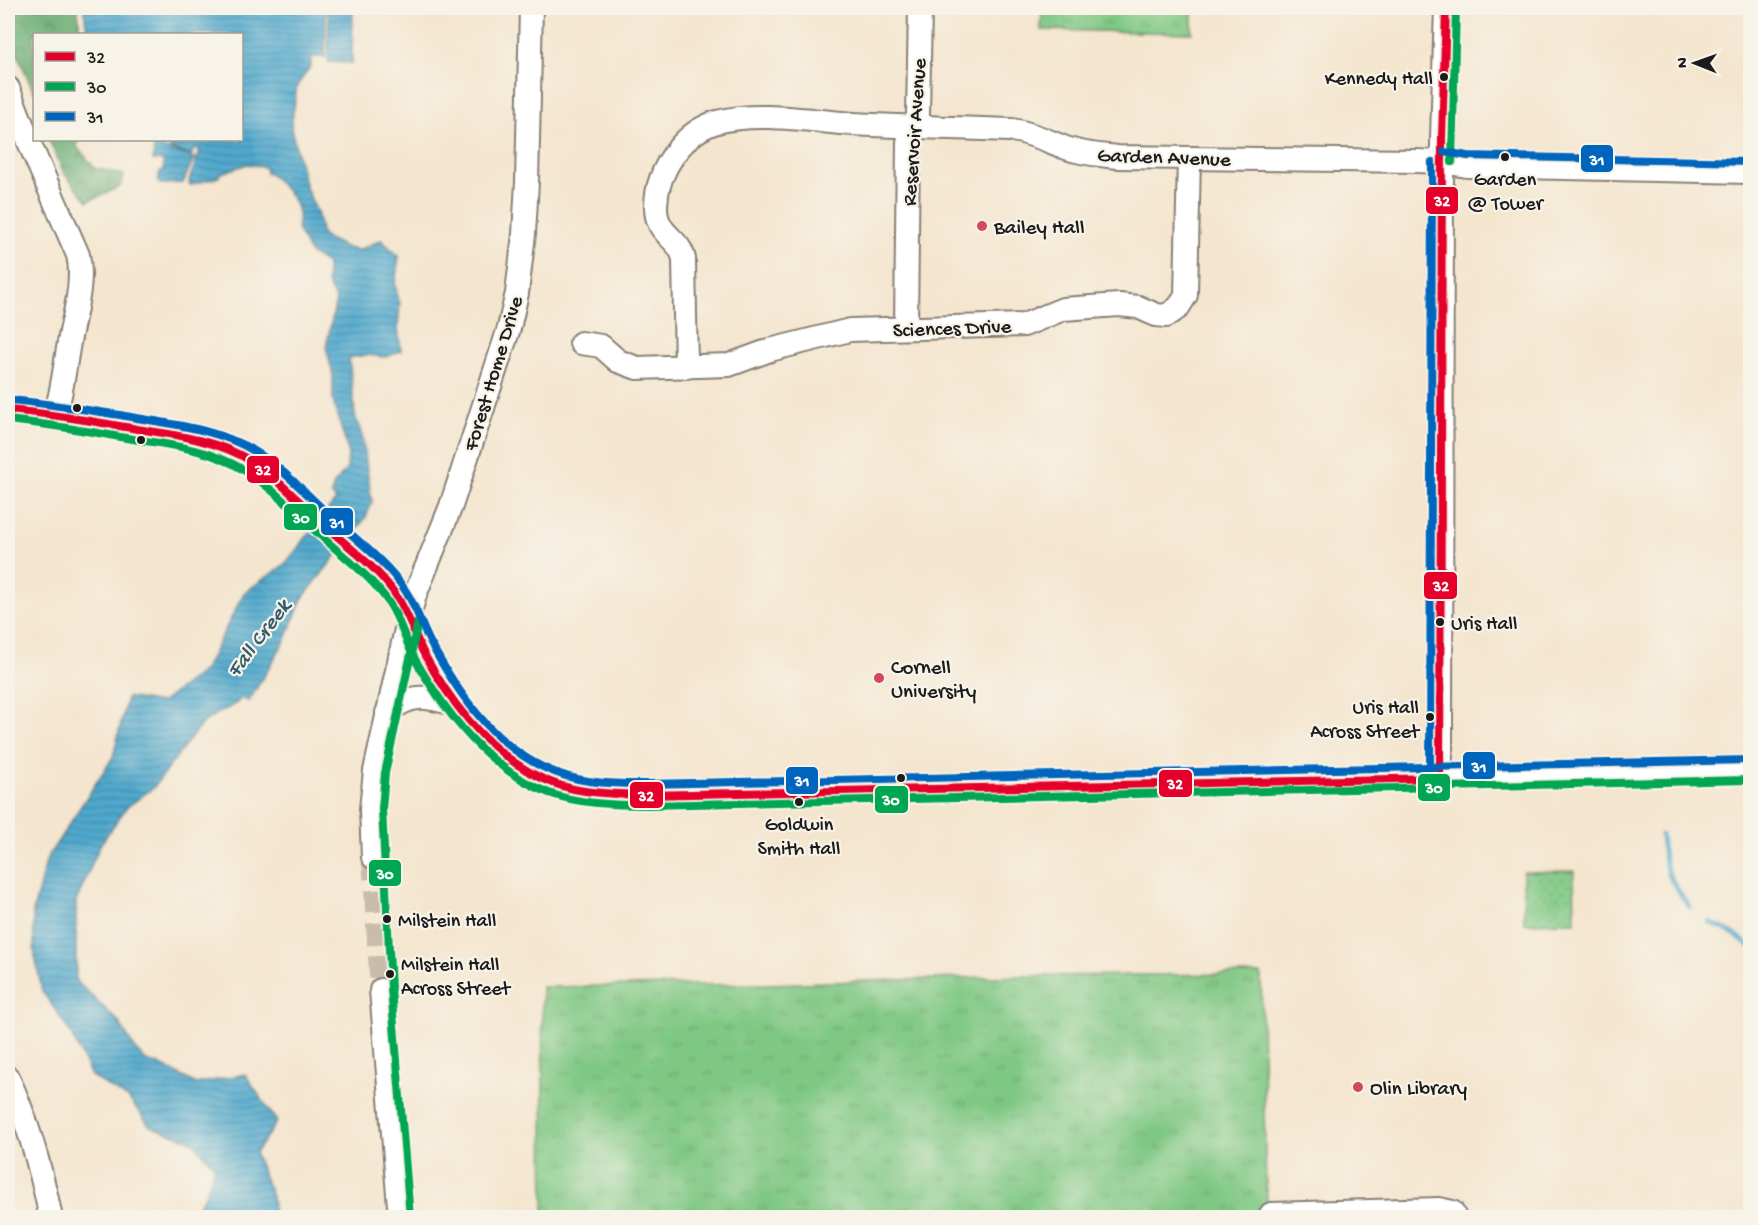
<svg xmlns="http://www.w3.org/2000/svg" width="1758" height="1225" font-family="'Gochi Hand',sans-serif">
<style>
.grass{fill:url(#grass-tufts);stroke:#4e7250;stroke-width:1.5}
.forest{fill:url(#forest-crowns);stroke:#426447;stroke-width:1.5}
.garden{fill:url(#garden-dots);stroke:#4e7250;stroke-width:1.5}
.water{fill:url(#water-rules);stroke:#366274;stroke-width:1.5}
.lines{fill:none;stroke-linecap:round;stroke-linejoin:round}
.stream{stroke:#50a9cd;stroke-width:5}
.minor-tunnel{stroke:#c9bdaa;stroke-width:22;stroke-dasharray:22 11;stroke-linecap:butt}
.minor-casing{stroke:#888075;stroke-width:26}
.minor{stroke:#fff;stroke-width:22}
.bus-1-casing{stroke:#f7f3e8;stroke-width:12}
.bus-2-casing{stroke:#f7f3e8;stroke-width:12}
.bus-3-casing{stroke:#f7f3e8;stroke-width:12}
.bus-1{stroke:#e4002b;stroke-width:8}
.bus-2{stroke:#00a651;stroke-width:8}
.bus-3{stroke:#0065bd;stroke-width:8}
.bus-dot{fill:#1c1c1c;stroke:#f7f3e8;stroke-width:2}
.poi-dot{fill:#d1495b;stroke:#f7f3e8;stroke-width:2}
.labels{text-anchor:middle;stroke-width:4.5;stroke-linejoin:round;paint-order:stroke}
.bus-label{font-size:20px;fill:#1c1c1c;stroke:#f7f3e8;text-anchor:start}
.street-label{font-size:21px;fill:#1c1c1c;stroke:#f7f3e8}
.poi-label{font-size:21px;fill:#1c1c1c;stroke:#f7f3e8;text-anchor:start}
.water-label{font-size:22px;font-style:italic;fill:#335b6c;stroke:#f7f3e8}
.line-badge{stroke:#f7f3e8;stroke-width:2}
.badge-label{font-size:16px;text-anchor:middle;font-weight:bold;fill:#fff}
</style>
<defs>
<pattern id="grass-tufts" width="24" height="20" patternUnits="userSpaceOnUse" patternTransform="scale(1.5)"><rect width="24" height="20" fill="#7fc884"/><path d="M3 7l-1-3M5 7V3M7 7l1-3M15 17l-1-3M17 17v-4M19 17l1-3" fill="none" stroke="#6dab71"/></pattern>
<pattern id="forest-crowns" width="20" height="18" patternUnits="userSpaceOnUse" patternTransform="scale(1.5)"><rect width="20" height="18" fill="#67ac72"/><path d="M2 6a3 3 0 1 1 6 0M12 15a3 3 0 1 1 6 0" fill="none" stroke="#548b5d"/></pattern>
<pattern id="garden-dots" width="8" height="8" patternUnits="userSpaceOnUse" patternTransform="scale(1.5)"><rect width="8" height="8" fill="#7fc884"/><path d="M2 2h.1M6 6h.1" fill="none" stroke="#6dab71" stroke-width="1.8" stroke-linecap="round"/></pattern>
<pattern id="water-rules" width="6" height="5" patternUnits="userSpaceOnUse" patternTransform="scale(1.5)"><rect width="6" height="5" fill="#50a9cd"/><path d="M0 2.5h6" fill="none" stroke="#4289a6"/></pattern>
</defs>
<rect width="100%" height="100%" fill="#f7f3e8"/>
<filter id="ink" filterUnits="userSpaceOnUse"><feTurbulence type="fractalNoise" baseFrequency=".0167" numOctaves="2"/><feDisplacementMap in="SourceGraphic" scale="12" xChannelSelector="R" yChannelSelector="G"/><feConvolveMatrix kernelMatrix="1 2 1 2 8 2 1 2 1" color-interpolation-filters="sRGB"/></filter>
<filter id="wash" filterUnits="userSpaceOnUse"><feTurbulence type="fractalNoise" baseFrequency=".008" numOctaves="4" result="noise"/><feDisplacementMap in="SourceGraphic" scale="24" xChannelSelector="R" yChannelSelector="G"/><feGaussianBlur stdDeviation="1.35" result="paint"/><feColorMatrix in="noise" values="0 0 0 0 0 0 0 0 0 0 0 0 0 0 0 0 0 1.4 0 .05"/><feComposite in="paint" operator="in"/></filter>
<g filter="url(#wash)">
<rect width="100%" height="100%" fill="#f4e5ce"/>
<g class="grass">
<path d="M 1042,8 L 1192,8 L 1192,33 L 1041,30 Z"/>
<path d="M 1261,974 L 1266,1190 L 1270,1217 L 544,1217 L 542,987 L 766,984 L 1024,976 Z"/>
</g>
<g class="forest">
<path d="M 8,8 L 78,8 L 80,34 L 34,34 L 34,93 L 8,32 Z"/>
<path d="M 49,140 L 78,140 L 77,147 L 95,168 L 124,175 L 120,187 L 88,201 L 64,173 Z"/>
</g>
<path class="garden" d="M 1574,871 L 1575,922 L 1524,923 L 1523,872 Z"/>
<g class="water">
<path d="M 84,8 L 326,8 L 325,57 L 311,57 L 311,65 L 297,86 L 291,128 L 306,188 L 317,212 L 322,236 L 347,248 L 359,250 L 381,240 L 399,256 L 395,285 L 400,304 L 398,328 L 401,351 L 386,357 L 367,355 L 349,358 L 355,415 L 362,436 L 372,502 L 366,517 L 302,599 L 286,639 L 249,701 L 241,698 L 237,703 L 203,722 L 153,788 L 126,808 L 100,845 L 76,902 L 76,981 L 118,1021 L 135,1049 L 146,1061 L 163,1066 L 196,1084 L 245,1074 L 277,1122 L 255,1153 L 272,1197 L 274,1217 L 195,1217 L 195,1209 L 204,1197 L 215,1167 L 192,1141 L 150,1126 L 129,1099 L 91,1076 L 69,1030 L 42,991 L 34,951 L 33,911 L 47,858 L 113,757 L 127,697 L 161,703 L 205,669 L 244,593 L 285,564 L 336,500 L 331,494 L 334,484 L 347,469 L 348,451 L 333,401 L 333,375 L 326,347 L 336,300 L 327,283 L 327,264 L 310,253 L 297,229 C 304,204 286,190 269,173 L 266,173 L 265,167 L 247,164 L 219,174 L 219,177 L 190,185 L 189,181 L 200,150 L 194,149 L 191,156 L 170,148 L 171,145 L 165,140 L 242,140 L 242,34 L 87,34 Z"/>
<path d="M 329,8 L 353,8 L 352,63 L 328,62 Z"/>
<path d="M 154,145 L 194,158 L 183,183 L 161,184 L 158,182 L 160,171 L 163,171 L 164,161 L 153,160 Z"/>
</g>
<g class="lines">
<g class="stream">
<path d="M 1661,835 C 1664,870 1669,880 1690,907"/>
<path d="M 1710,922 L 1736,935 L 1750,946"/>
</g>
</g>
</g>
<g filter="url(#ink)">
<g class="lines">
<path class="minor-tunnel" d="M 373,857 L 381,990"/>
<defs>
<g id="minor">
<path d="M 8,88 L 31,147 L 78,255 C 84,281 75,311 70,337 C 65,363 63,389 55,415"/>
<path d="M 906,328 L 908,142 L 918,115 L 920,8"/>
<path d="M 581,343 L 601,346 L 618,361 L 637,368 L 729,365 L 770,350 L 850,330 L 1024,325 L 1063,309 L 1119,305 L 1138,307 L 1156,315 L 1166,316 L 1178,308 L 1186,295 L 1189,158"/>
<path d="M 686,367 L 684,259 C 679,236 655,236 656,205 C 657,170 683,132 717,122 C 757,111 812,121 853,124 C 906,127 959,128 1012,130 C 1032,133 1048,141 1066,148 C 1082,154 1100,155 1117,157 L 1416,161 L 1442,162 L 1467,166 L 1750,172"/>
<path d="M 8,410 C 51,413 94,422 138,429 C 177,436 216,440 250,461 C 275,477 297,501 319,520 C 343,543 374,566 394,592 C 408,610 413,634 424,654 C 453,706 494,761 553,783 C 583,793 615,794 647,795 L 1185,784 L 1750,770"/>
<path d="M 387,713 C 411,692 428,696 456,705"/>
<path d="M 1440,778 L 1441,754 L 1442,138 L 1446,8"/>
<path d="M 373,857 L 371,809 L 375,771 L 408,620 L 415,595 L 451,506 L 509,328 L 517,293 L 524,234 L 527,182 L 531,8"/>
<path d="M 381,990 L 400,1218"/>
<path d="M 8,1078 C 29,1123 41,1169 51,1218"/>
<path d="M 1270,1218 L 1271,1214 L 1439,1209 L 1452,1212 L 1455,1218"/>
</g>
</defs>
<use href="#minor" class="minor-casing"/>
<use href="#minor" class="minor"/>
<defs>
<g id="bus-1">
<path d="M 8,410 C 47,413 86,420 125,427 C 167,434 214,438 251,461 C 280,480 304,507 330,530 C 353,551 380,570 397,597 C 409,614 414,635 424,654 C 453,707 495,761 553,783 C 582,794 616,794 647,795 L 1440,778"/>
<path d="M 1440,778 L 1442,138 L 1446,8"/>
</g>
<g id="bus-2">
<path d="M 1452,162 L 1456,8"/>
<path d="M 8,420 C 45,424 82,430 120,437 C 161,444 205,447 242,469 C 272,486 296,514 321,536 C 344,557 372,577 389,603 C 401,621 405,642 416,661 C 447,715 488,769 549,793 C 579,804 615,805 647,805 L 1750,780"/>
<path d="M 410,1217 L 391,989 L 382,809 L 385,773 L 418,622"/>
</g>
<g id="bus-3">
<path d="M 1444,152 L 1468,156 L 1750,162"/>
<path d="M 9,400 C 48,403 87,410 125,416 C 169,424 217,428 256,452 C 285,470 309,497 335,520 C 359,542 387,563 405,590 C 418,609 423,632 435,651 C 463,701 501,753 557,773 C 586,784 617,784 647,784 L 1750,760"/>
<path d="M 1430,778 L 1432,162"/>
</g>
</defs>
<use href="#bus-1" class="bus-1-casing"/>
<use href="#bus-2" class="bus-2-casing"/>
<use href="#bus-3" class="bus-3-casing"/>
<use href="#bus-1" class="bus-1"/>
<use href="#bus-2" class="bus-2"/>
<use href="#bus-3" class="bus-3"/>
</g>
</g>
<g class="bus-dot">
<circle cx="1444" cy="77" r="5"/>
<circle cx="1505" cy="157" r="5"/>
<circle cx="77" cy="408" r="5"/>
<circle cx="141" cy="440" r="5"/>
<circle cx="1440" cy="622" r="5"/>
<circle cx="1430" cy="717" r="5"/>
<circle cx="901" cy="778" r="5"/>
<circle cx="799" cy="802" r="5"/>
<circle cx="387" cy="919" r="5"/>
<circle cx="390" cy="974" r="5"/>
</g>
<g class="poi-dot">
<circle cx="982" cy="226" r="6"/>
<circle cx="879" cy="678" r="6"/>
<circle cx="1358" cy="1087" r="6"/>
</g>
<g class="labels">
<g class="bus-label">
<text x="1433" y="84" text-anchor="end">Kennedy Hall</text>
<text x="1505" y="185" text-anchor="middle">Garden<tspan x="1505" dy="24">@ Tower</tspan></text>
<text x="1451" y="629">Uris Hall</text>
<text x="1419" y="713" text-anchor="end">Uris Hall<tspan x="1419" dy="24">Across Street</tspan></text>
<text x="799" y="830" text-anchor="middle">Goldwin<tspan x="799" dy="24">Smith Hall</tspan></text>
<text x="398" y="926">Milstein Hall</text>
<text x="401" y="970">Milstein Hall<tspan x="401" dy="24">Across Street</tspan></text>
</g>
<g class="street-label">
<text transform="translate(913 132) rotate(-86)" y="7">Reservoir Avenue</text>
<text transform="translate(1164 156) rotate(2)" y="7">Garden Avenue</text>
<text transform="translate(952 327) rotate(-2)" y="7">Sciences Drive</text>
<text transform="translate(492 373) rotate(-73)" y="7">Forest Home Drive</text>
</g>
<g class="poi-label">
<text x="994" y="233">Bailey Hall</text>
<text x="891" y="673">Cornell<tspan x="891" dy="24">University</tspan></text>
<text x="1370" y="1094">Olin Library</text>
</g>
<g class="water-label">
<text transform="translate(257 637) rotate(-53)" y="8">Fall Creek</text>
</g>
</g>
<g class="line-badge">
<rect x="1580" y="144" width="34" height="29" rx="6" fill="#0065bd"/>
<rect x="1425" y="186" width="34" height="29" rx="6" fill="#e4002b"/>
<rect x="246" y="455" width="34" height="29" rx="6" fill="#e4002b"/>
<rect x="283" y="503" width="35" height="28" rx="6" fill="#00a651"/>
<rect x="320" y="507" width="34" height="29" rx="6" fill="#0065bd"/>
<rect x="1423" y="571" width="35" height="29" rx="6" fill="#e4002b"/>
<rect x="1462" y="751" width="34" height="29" rx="6" fill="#0065bd"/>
<rect x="785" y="766" width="34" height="29" rx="6" fill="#0065bd"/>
<rect x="1158" y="769" width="35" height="29" rx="6" fill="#e4002b"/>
<rect x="1417" y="773" width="34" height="29" rx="6" fill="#00a651"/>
<rect x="629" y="781" width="35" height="28" rx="6" fill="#e4002b"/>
<rect x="874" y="785" width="35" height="29" rx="6" fill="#00a651"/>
<rect x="368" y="859" width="34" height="28" rx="6" fill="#00a651"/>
</g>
<g class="badge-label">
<text x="1597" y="165">31</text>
<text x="1442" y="206">32</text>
<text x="263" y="475">32</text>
<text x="301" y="523">30</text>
<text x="337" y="528">31</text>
<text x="1441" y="591">32</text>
<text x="1479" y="772">31</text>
<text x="802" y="786">31</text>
<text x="1175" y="789">32</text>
<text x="1434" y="793">30</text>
<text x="646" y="801">32</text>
<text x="891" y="805">30</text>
<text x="385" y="879">30</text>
</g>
<rect width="1758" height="1225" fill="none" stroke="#f7f3e8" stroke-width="30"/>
<rect x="33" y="33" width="210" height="108" fill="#f7f3e8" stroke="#9f9d96" stroke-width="1.5"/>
<rect x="45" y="52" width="30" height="9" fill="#e4002b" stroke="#9f9d96" stroke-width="1.5"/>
<text x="87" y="63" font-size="18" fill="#1c1c1c">32</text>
<rect x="45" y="82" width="30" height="9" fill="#00a651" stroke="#9f9d96" stroke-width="1.5"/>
<text x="87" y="93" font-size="18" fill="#1c1c1c">30</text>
<rect x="45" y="112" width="30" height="9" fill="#0065bd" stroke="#9f9d96" stroke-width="1.5"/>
<text x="87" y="123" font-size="18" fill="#1c1c1c">31</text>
<g transform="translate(1695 63) rotate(271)" stroke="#f7f3e8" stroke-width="4.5" paint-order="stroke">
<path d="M0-4.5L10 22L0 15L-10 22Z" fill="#1c1c1c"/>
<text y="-9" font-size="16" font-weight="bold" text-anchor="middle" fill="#1c1c1c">N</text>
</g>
</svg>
